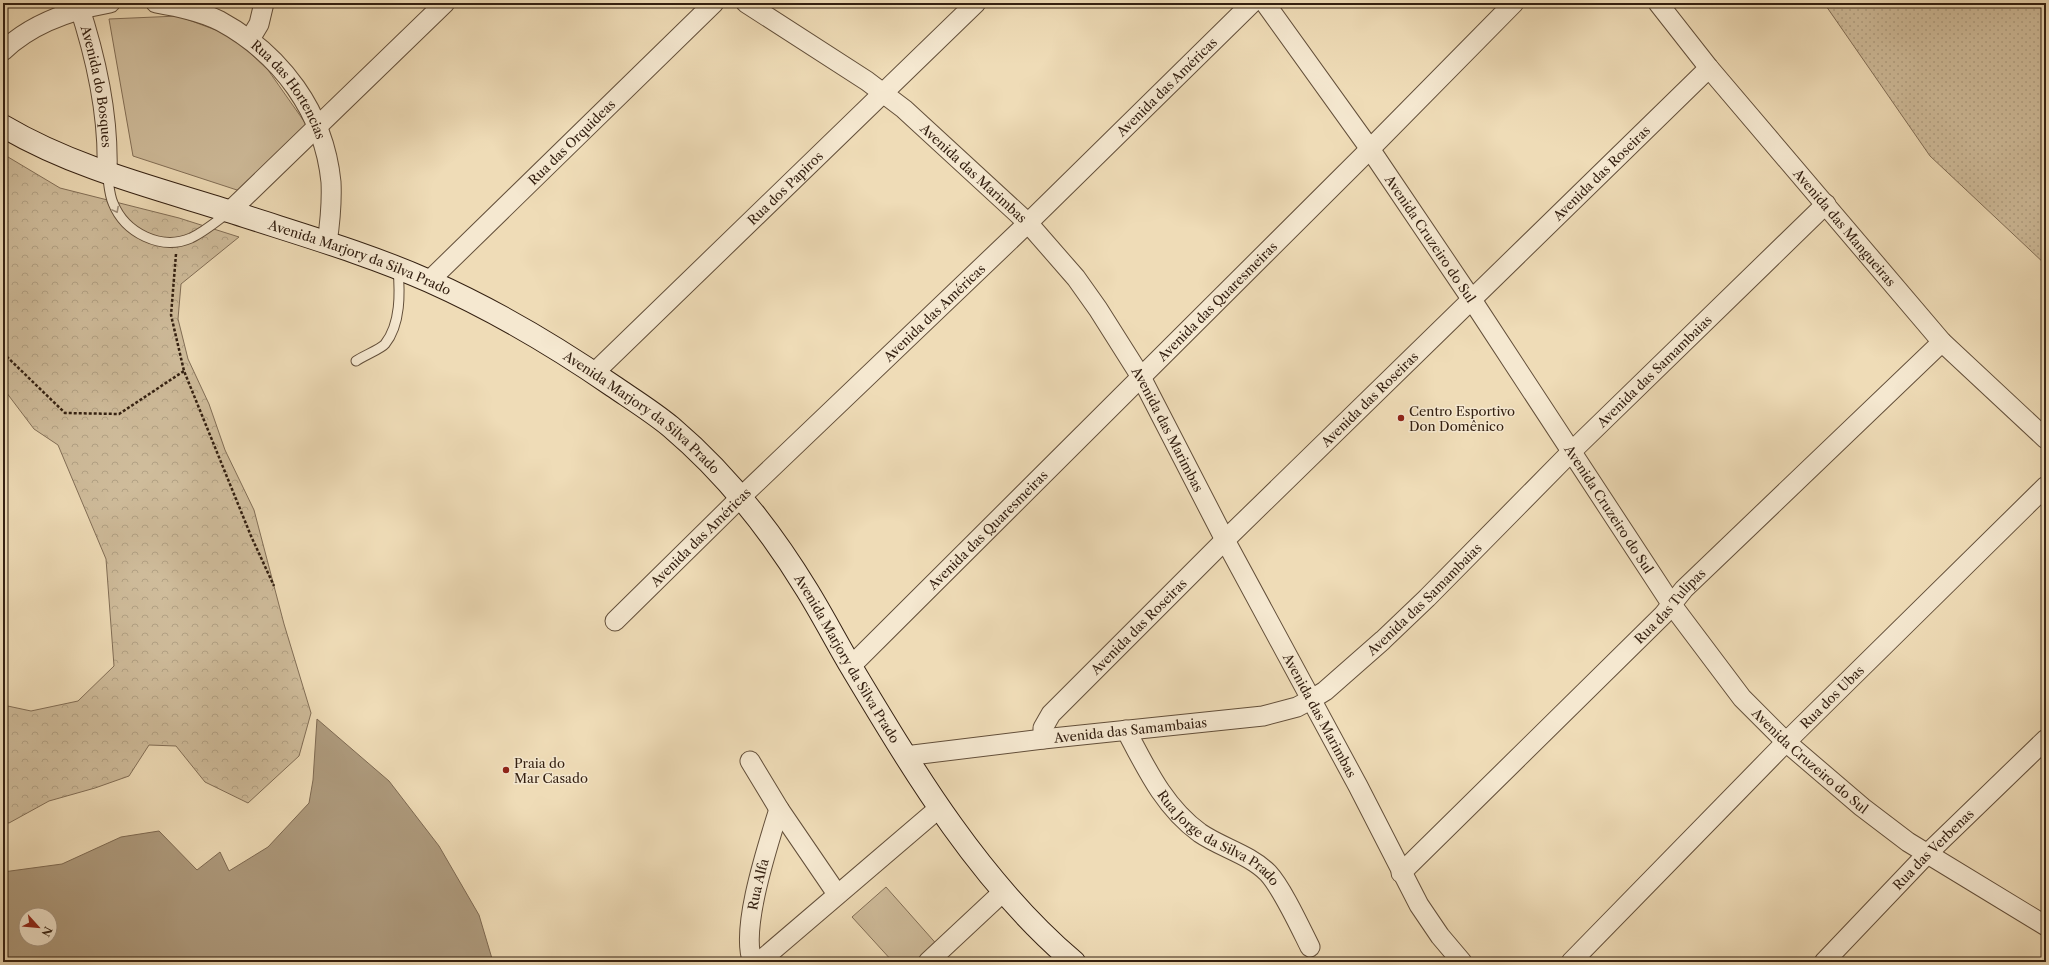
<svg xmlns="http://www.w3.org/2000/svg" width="2049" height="965" font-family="'Libre Caslon Text',serif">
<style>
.grass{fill:url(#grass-dots);stroke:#826e56}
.forest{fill:url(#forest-crowns);stroke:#826e56}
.park{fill:#cfbc9b;stroke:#826e56}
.water{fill:#af9c7f;stroke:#7e6a53;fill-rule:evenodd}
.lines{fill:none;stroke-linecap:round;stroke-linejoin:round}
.service-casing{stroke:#634f3a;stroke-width:11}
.minor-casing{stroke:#634f3a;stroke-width:21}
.secondary-casing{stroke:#342011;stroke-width:24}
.path{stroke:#342011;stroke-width:2.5;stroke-dasharray:3 2;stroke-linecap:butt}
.service{stroke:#f5e8d0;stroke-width:9}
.minor{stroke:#f5e8d0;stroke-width:19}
.secondary{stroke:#f5e8d0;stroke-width:22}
.oneway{stroke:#9e8e7a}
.poi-dot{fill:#8f2418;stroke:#f5e8d0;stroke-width:1.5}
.labels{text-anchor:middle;stroke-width:3;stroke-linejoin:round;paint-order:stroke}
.street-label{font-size:13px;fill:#342011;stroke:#f5e8d0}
.poi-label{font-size:13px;fill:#342011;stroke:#f5e8d0;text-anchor:start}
</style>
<defs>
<pattern id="grass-dots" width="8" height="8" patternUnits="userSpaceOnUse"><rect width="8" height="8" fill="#cfbc9b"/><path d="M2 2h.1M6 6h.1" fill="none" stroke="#b2a184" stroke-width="1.8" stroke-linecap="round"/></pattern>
<pattern id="forest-crowns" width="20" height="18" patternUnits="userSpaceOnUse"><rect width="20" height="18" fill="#cfbc9b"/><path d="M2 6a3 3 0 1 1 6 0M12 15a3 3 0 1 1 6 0" fill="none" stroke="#b2a184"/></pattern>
</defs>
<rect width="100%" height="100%" fill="#efdcb7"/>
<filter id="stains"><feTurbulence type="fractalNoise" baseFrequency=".005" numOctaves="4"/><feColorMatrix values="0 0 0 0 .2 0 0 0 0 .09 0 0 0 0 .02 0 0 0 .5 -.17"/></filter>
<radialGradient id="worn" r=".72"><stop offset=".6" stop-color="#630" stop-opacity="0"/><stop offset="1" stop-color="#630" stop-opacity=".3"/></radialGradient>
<path class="grass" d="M 1824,3 L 2046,3 L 2046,265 L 1930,156 Z"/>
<path class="forest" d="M 3,154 L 60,188 L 179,218 L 239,237 L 181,284 L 178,319 L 188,359 L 209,404 L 225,450 L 254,510 L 284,624 L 311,713 L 299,756 L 248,803 L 205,782 L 176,746 L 149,745 L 129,776 L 95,788 L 49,801 L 9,823 L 3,822 L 3,705 L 31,711 L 78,701 L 114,666 L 106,559 L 58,445 L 34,429 L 6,392 L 6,330 L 3,323 Z"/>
<g class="park">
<path d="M 178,16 L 232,36 L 268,70 L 306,124 L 240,191 L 133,156 L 109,19 Z"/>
<path d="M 886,887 L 940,948 L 924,962 L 893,962 L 852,917 Z"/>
</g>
<path class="water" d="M 317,719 L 389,781 L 439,846 L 479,915 L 493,962 L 3,962 L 3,872 L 62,864 L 121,837 L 159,831 L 197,870 L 220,852 L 229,871 L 268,847 L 309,803 L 313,780 ZM 26,915 L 50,915 L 50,939 L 26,939 Z"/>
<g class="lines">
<defs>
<g id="service">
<path d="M 107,173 C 109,183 109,194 113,203 C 125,233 161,251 191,238 C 204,232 217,221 229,212"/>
<path d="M 356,361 C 363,356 381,349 385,344 C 401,324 400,292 398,269"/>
</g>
<g id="minor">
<path id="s1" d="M 78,3 C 96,57 109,115 107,172"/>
<path id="s2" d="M 156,3 C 178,7 200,11 220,21 C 281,54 324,112 331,182 C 332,203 330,223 327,243"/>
<path id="s3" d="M 746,3 L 867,81 L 904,109 L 1028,223 L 1076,278 L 1098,309 L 1141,377 L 1225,540 L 1358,786 L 1419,905 L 1440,936 L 1462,962"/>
<path id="s4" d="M 1265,3 L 1370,149 L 1472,300 L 1672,605 L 1742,698 L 1786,742 L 1862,807 L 1908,842 L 2046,926"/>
<path id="s5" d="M 1658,3 L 1709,68 L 1942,342 L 2046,439"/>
<path d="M 250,39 L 259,24 L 264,3"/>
<path d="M 3,51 C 32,23 71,10 110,3"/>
<path d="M 230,211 L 445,3"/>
<path id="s6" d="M 429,281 L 714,3"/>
<path id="s7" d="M 594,373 L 976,3"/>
<path id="s8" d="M 615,621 L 740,498 L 1028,223 L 1252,3"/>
<path id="s9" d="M 851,666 L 1370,149 L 1514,3"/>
<path id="s10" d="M 1126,730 C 1146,768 1164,807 1200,833 C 1222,848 1249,854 1268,873 C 1282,888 1300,927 1310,947"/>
<path id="s11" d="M 1043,739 L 1043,728 L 1051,714 L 1225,540 L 1709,68"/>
<path id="s12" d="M 905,756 L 1043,739 L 1263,716 L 1297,707 L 1312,699 L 1325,691 L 1383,640 L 1427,598 L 1572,451 L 1826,204"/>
<path d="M 750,761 L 779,809 L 837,894"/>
<path id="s13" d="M 1401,873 L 1663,615 L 1684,589 L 1942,342"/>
<path id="s14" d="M 753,962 C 739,931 769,842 779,809"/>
<path d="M 759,962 L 938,809"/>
<path d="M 928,962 L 1004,891"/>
<path id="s15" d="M 1571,962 L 1786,742 L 2046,486"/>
<path id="s16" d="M 1824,962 L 1926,855 L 2046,739"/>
</g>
<g id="secondary">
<path id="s17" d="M 3,126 C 74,168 156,188 235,213 C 299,234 366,253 429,281 C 494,310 555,346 613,386 C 632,399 653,412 671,427 C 724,472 771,531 807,590 C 823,616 837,643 853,670 C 916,775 980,882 1074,962"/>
</g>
</defs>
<use href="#service" class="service-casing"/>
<use href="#minor" class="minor-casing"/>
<use href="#secondary" class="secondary-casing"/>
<g class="path">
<path d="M 176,254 L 171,315 L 184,371 L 251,536 L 274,586"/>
<path d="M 3,353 L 65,413 L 119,414 L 184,371"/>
</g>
<use href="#service" class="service"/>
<use href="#minor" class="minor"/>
<use href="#secondary" class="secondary"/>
</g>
<defs><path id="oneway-chevron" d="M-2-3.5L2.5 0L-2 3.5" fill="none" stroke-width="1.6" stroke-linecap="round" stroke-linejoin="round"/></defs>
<use class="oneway" href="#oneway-chevron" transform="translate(116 210) rotate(62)"/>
<g class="poi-dot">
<circle cx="1401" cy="418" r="4"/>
<circle cx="506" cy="770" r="4"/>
</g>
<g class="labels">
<g class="street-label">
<text dy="5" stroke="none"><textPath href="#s1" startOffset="86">Avenida do Bosques</textPath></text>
<text dy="5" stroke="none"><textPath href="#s8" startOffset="768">Avenida das Américas</textPath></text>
<text dy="5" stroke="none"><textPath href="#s2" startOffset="166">Rua das Hortencias</textPath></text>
<text dy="5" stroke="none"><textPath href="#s6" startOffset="199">Rua das Orquideas</textPath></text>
<text dy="5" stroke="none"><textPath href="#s3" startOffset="285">Avenida das Marimbas</textPath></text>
<text dy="5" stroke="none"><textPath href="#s11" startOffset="799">Avenida das Roseiras</textPath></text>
<text dy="5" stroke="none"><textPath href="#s7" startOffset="266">Rua dos Papiros</textPath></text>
<text dy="5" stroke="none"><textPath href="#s5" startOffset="292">Avenida das Mangueiras</textPath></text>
<text dy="5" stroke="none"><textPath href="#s4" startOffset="288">Avenida Cruzeiro do Sul</textPath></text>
<text dy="5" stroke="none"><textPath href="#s17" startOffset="381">Avenida Marjory da Silva Prado</textPath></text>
<text dy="5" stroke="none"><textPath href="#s9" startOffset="517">Avenida das Quaresmeiras</textPath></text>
<text dy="5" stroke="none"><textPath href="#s8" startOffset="444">Avenida das Américas</textPath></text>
<text dy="5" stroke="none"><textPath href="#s12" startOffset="887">Avenida das Samambaias</textPath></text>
<text dy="5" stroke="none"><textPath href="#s11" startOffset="475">Avenida das Roseiras</textPath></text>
<text dy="5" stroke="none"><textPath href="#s17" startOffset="705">Avenida Marjory da Silva Prado</textPath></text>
<text dy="5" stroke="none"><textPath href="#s3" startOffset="609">Avenida das Marimbas</textPath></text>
<text dy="5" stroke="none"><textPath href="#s4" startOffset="612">Avenida Cruzeiro do Sul</textPath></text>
<text dy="5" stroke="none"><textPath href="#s9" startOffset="193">Avenida das Quaresmeiras</textPath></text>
<text dy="5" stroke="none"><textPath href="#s8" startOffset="120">Avenida das Américas</textPath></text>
<text dy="5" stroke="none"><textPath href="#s12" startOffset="563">Avenida das Samambaias</textPath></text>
<text dy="5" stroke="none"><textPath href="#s13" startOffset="379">Rua das Tulipas</textPath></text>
<text dy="5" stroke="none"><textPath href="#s11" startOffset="151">Avenida das Roseiras</textPath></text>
<text dy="5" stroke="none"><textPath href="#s17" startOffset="1030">Avenida Marjory da Silva Prado</textPath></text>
<text dy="5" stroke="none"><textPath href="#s15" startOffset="372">Rua dos Ubas</textPath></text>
<text dy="5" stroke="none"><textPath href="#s3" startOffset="933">Avenida das Marimbas</textPath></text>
<text dy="5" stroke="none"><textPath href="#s12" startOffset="227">Avenida das Samambaias</textPath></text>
<text dy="5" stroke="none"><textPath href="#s4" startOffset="936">Avenida Cruzeiro do Sul</textPath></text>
<text dy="5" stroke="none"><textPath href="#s10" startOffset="146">Rua Jorge da Silva Prado</textPath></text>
<text dy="5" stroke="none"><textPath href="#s16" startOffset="157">Rua das Verbenas</textPath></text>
<text dy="5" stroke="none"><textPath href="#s14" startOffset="79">Rua Alfa</textPath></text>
</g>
<g class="poi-label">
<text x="1409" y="416">Centro Esportivo<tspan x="1409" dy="15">Don Domênico</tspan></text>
<text x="514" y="768">Praia do<tspan x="514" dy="15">Mar Casado</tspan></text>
</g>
</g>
<rect width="2049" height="965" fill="none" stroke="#efdcb7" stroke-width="16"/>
<rect x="4" y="4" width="2041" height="957" fill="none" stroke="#342011" stroke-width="2"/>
<rect x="8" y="8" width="2033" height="949" fill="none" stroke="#342011"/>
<g transform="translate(38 927) rotate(117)"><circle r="19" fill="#f5e8d0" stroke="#a89884"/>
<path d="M0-3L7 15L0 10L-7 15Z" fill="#8f2418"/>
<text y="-6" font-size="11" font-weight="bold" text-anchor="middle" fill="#342011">N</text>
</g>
<rect width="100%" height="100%" filter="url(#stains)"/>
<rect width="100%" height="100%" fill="url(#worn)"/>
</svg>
